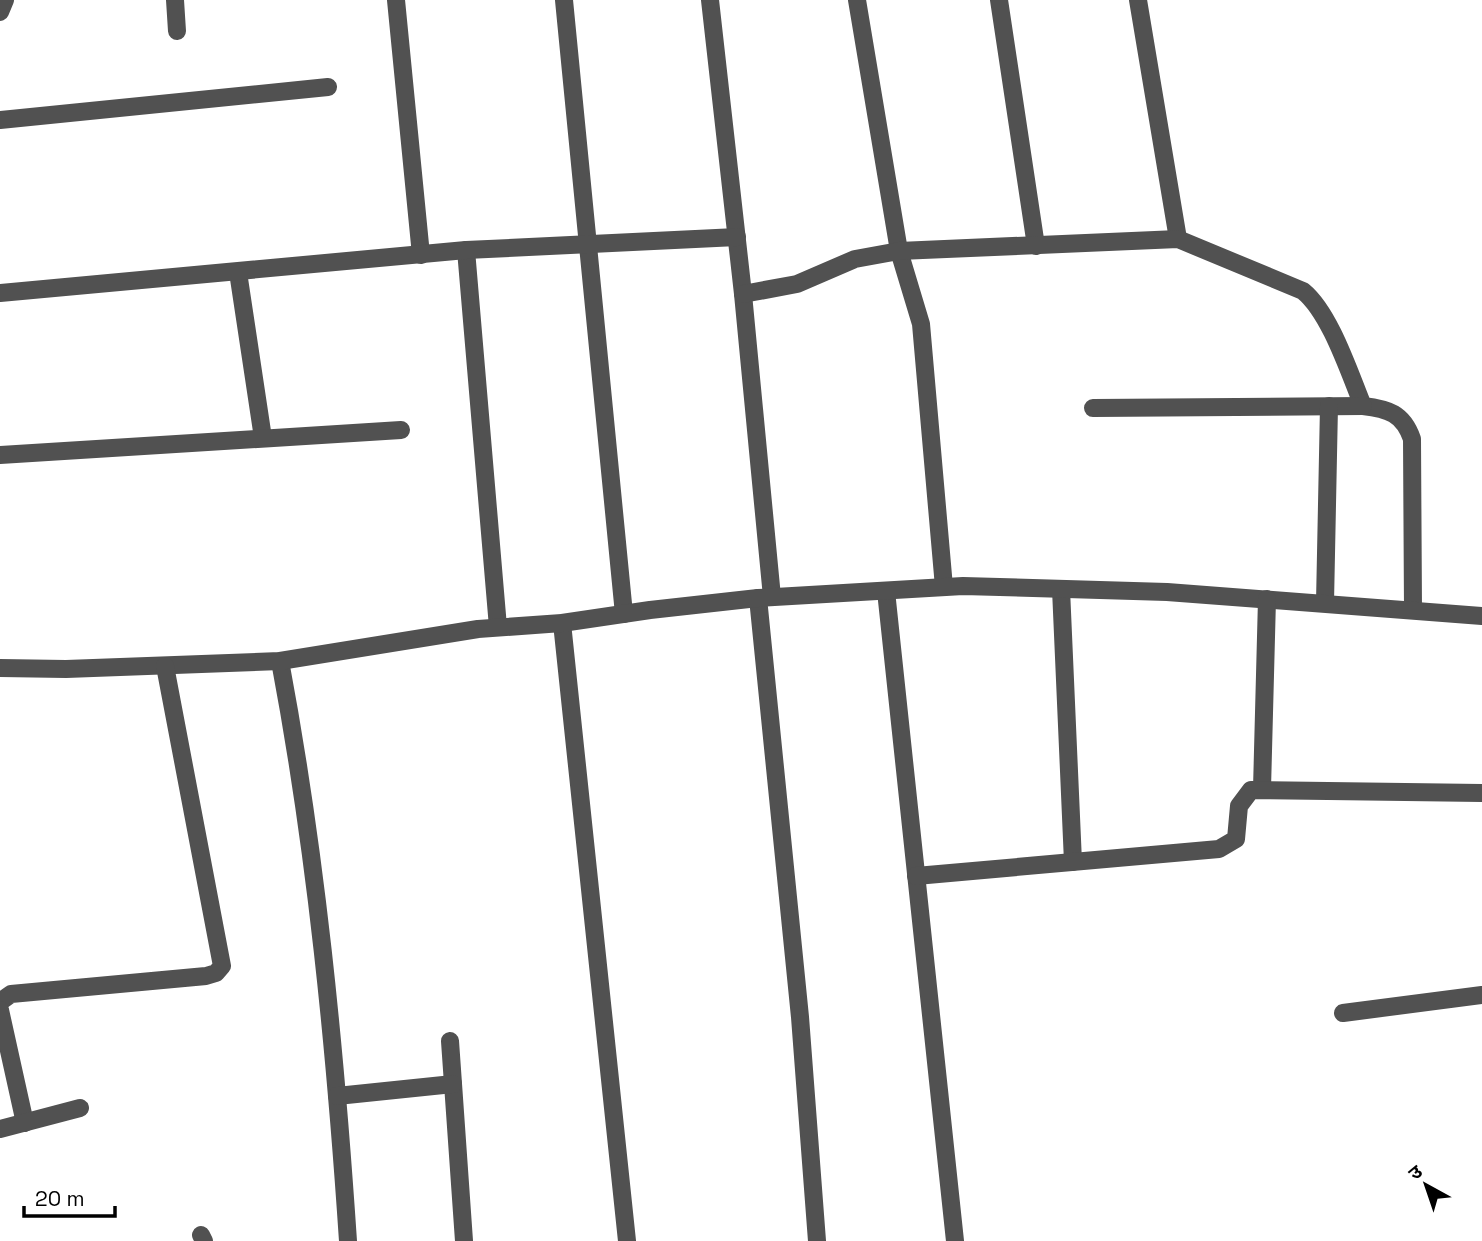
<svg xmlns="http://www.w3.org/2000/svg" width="1482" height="1241" font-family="'Space Grotesk','Noto Sans Devanagari',sans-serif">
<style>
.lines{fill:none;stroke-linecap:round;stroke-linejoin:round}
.minor{stroke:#515151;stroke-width:18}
</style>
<rect width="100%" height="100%" fill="#fff"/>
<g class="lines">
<g class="minor">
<path d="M 175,0 L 177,31"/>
<path d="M 396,0 L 421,255"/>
<path d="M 564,0 L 624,614"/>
<path d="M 710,0 L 743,294 L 772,597"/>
<path d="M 857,0 L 899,251 L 921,324 L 944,587"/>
<path d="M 999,0 L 1036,246"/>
<path d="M 1138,0 L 1178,239"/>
<path d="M 0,12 L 5,0"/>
<path d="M 0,120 L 328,87"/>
<path d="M 466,250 L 498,627"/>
<path d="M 238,272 L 263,438"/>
<path d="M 0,293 L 466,250 L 737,237"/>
<path d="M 743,294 L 797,284 L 855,259 L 899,251 L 1178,239 L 1303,291 C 1330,313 1349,372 1363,406 C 1388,409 1403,413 1412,439 L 1413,610"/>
<path d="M 1093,408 L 1363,406"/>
<path d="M 0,455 L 401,430"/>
<path d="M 1061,589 L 1073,862"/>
<path d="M 886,591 L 955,1241"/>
<path d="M 758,598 L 800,1017 L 817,1241"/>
<path d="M 1325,603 L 1329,406"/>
<path d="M 562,623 L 627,1241"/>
<path d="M 280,661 C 316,852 335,1047 348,1241"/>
<path d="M 0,668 L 66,669 L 280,661 L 478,629 L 562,623 L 650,610 L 758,598 L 963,586 L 1167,592 L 1482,616"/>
<path d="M 1262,789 L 1267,599"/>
<path d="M 916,876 L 1219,849 L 1236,839 L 1239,806 L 1251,790 L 1482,793"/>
<path d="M 0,1002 L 11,994 L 206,976 L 216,973 L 222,966 L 165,666"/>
<path d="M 0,1010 L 25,1123"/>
<path d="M 1343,1013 L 1482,995"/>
<path d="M 450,1041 L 464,1241"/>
<path d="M 337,1096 L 453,1084"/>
<path d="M 0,1129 L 80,1108"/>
<path d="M 201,1235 L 204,1241"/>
</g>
</g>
<g transform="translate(1426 1185) rotate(320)" stroke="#ffffff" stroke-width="5" paint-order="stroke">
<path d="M0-5L12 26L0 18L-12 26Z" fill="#000000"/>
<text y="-10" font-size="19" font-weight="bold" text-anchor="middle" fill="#000000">उ</text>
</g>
<path d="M24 1206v10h91v-10" fill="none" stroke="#000000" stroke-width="3.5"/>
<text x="35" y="1206" font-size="21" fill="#000000" stroke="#ffffff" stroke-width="5" paint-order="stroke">20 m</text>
</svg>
